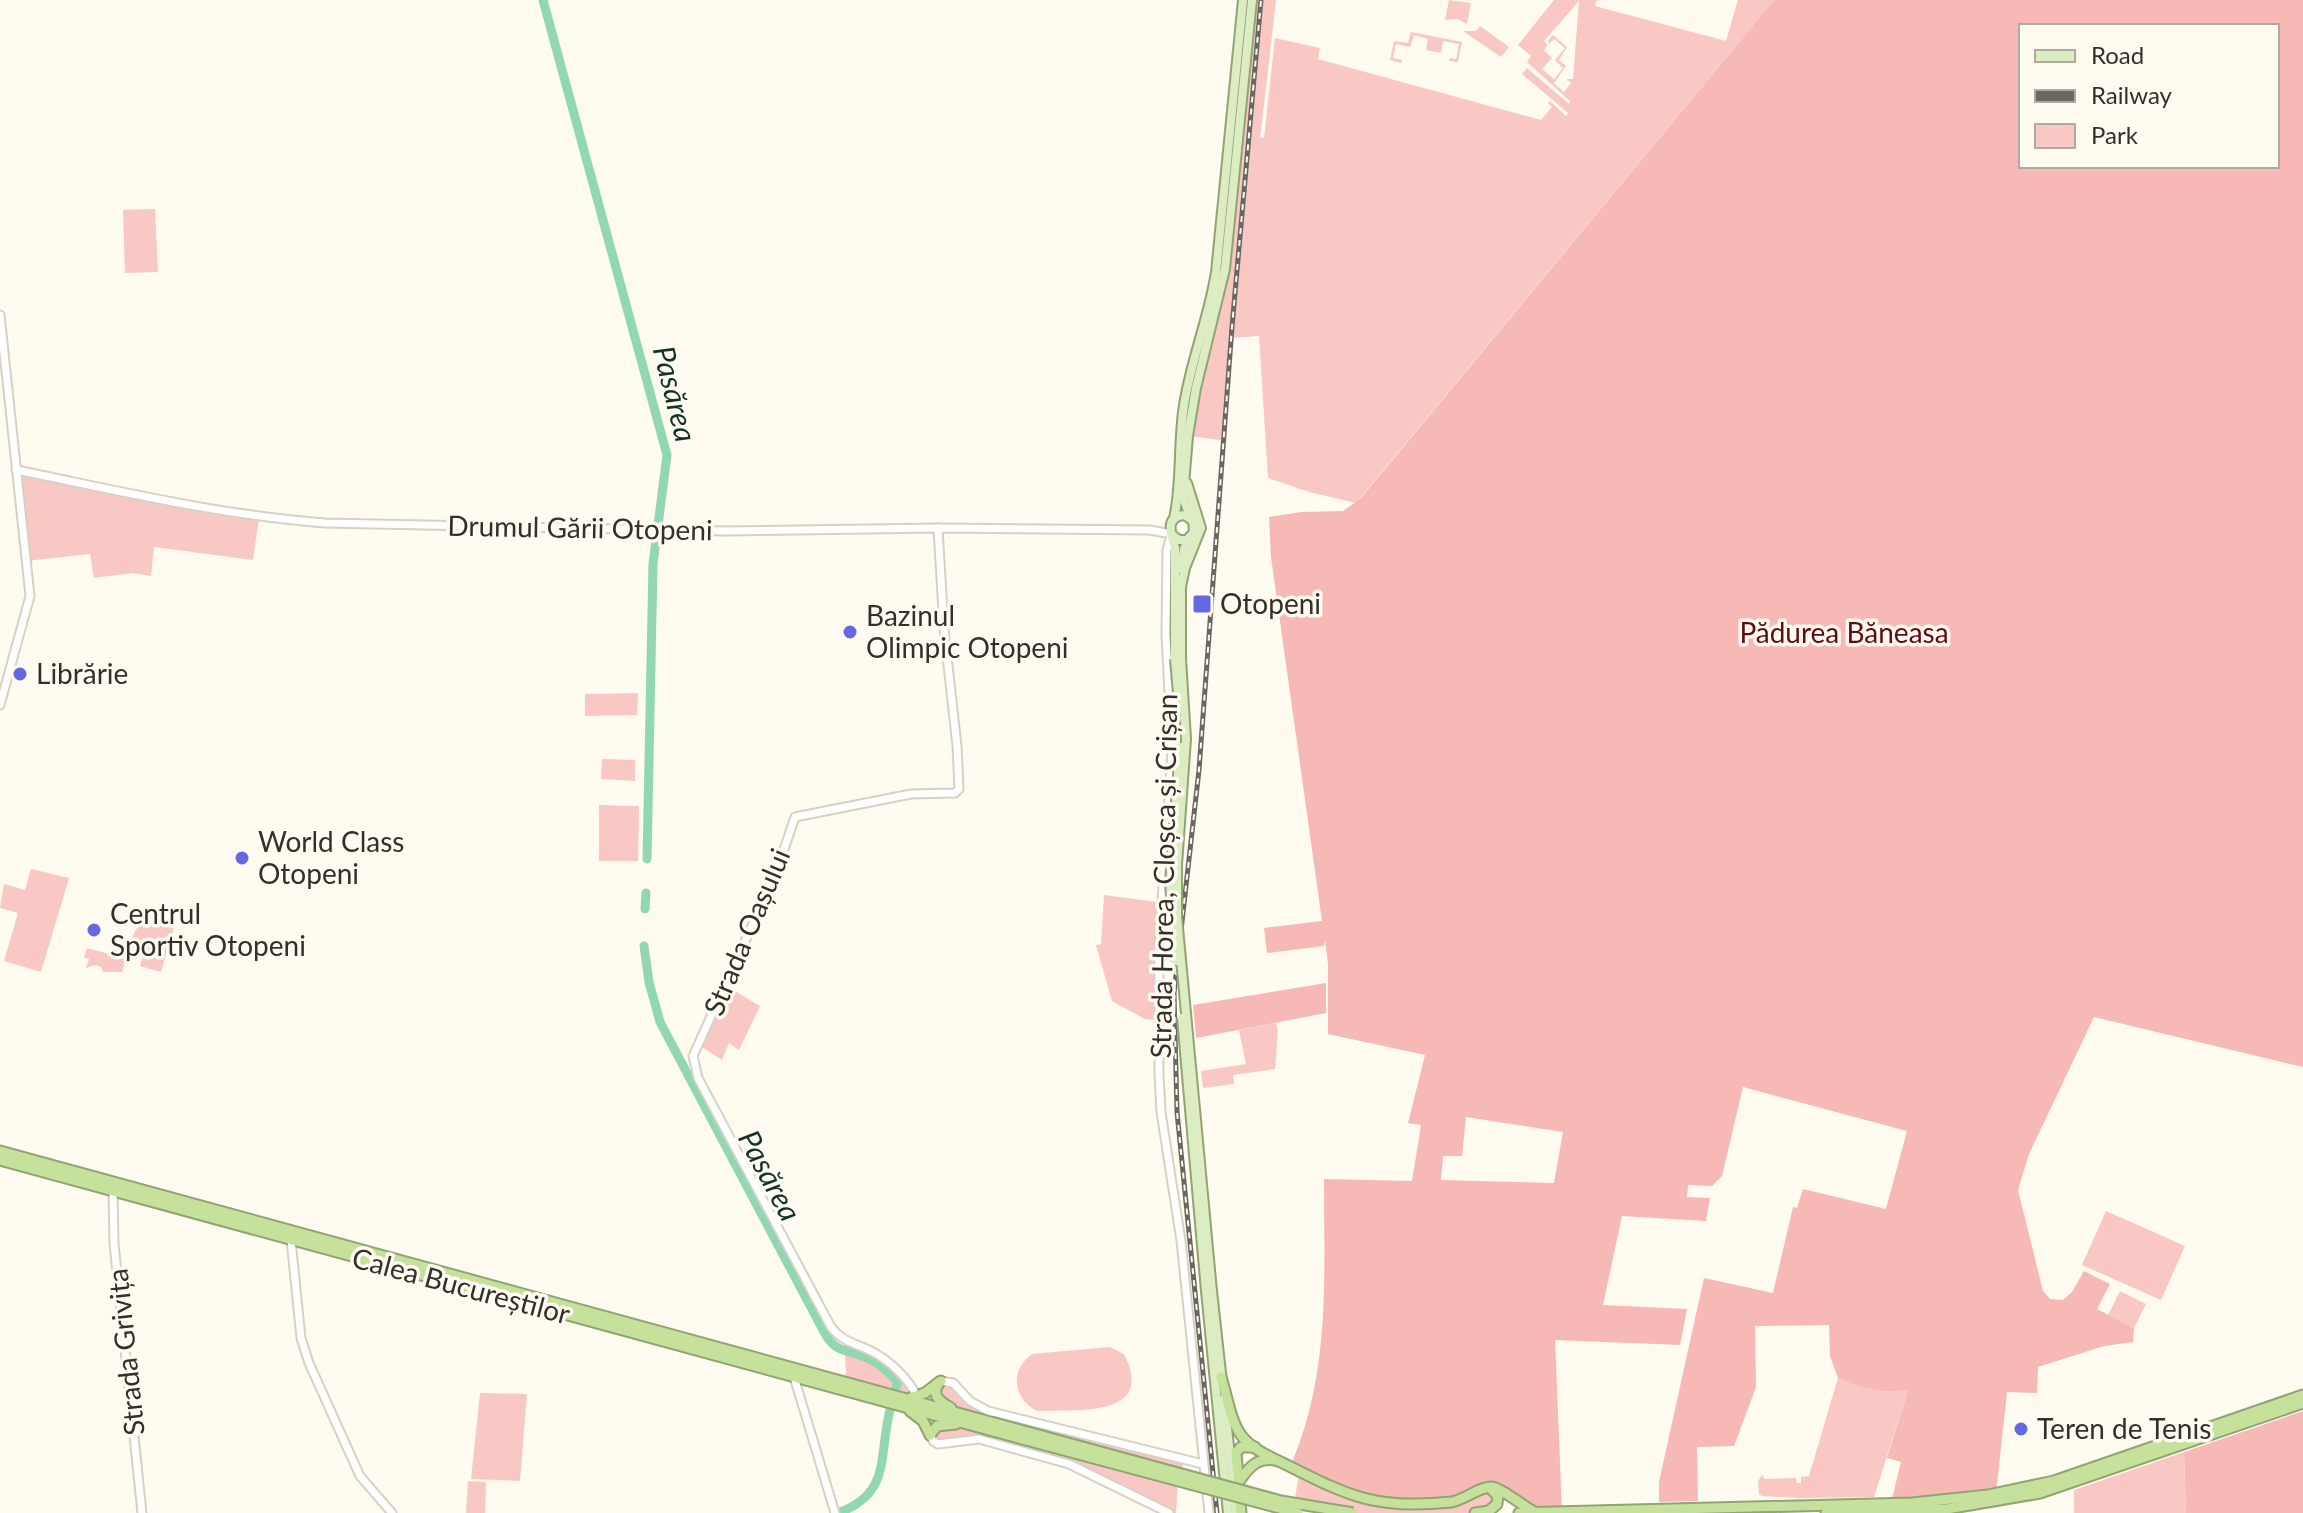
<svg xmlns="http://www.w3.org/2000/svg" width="2303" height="1513" font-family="Lato,sans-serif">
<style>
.green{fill:#f9c8c5;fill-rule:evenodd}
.forest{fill:#f6b9b6;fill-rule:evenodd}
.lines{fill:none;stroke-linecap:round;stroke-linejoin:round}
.river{stroke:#90d7b2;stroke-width:9}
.secondary-casing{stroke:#d6d1c4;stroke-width:11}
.primary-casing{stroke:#92a374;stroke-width:12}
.highway-casing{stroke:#92a374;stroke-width:13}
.secondary{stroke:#fff;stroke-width:7}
.primary{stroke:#dcedc4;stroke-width:8}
.highway{stroke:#c5e19c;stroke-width:9}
.rail-casing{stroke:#6a6761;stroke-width:5}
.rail{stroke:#fffbf0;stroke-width:2;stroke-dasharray:6;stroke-linecap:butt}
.primary-bridge-casing{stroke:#92a374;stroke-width:12;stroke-linecap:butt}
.highway-bridge-casing{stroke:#92a374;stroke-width:13;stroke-linecap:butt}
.primary-bridge{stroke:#dcedc4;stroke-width:8}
.highway-bridge{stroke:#c5e19c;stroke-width:9}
.poi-dot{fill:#6668e1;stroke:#fffbf0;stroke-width:3}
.labels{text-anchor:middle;stroke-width:7;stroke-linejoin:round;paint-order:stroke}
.street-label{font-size:28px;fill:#32302b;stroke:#fffbf0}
.poi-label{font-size:28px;fill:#32302b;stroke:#fffbf0;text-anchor:start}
.park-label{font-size:28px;fill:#620a14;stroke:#fffbf0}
.water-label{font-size:30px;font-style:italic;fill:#123324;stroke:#fffbf0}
</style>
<rect width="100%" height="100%" fill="#fffbf0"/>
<g class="green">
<path d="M 1252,0 L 1276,0 L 1261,131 L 1260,137 L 1264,138 L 1275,38 L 1320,48 L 1318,59 L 1541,120 L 1552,107 L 1548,103 L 1550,101 L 1566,116 L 1568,113 L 1522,74 L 1527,68 L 1569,104 L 1570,101 L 1527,62 L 1531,56 L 1518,45 L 1554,0 L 1600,0 L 1596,1 L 1595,6 L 1726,41 L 1738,0 L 1774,0 L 1356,503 L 1309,492 L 1268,478 L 1259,336 L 1230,338 L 1221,440 L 1188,436 L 1219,302 ZM 1579,1 L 1573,79 L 1567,79 L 1571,83 L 1564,92 L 1554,83 L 1566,66 L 1559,60 L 1567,47 L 1553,35 L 1548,41 L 1549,44 L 1554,39 L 1565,48 L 1555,60 L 1563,68 L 1554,79 L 1542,69 L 1552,58 L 1544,50 L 1548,45 L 1544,41 Z"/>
<path d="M 1449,0 L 1471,3 L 1467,24 L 1457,19 L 1445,20 Z"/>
<path d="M 1480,26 L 1509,47 L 1501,57 L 1463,31 L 1476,31 Z"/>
<path d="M 1411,32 L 1462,42 L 1458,62 L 1449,61 L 1450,58 L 1456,59 L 1459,44 L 1443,41 L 1441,53 L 1426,50 L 1428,39 L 1414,35 L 1410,47 L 1396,44 L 1393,58 L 1402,60 L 1401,63 L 1390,60 L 1394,41 L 1408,43 Z"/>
<path d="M 155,209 L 158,272 L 125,273 L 123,210 Z"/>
<path d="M 16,470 L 259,518 L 253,560 L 154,547 L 151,576 L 132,573 L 94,578 L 90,554 L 26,561 Z"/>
<path d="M 638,693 L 637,715 L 585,716 L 585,694 Z"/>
<path d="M 602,759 L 635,760 L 635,781 L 601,779 Z"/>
<path d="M 599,805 L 639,806 L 638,861 L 599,861 Z"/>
<path d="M 31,869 L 69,878 L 41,972 L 4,961 L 18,913 L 0,908 L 4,884 L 25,890 Z"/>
<path d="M 1104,895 L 1157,902 L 1156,1020 L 1145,1019 L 1112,1001 L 1096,945 L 1101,944 Z"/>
<path d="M 149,916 L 176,920 L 161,972 L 140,966 L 143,956 L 128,953 L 122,972 L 103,972 L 101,967 L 95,965 L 86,968 L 89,959 L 84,957 L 87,948 L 116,956 L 125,949 L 139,925 L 146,927 Z"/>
<path d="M 728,987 L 760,1006 L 739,1050 L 729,1043 L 722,1060 L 702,1047 Z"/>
<path d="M 1276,1023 L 1278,1031 L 1275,1069 L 1233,1075 L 1234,1084 L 1203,1088 L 1201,1071 L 1246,1064 L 1239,1030 Z"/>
<path d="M 2106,1211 L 2185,1246 L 2161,1300 L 2082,1265 Z"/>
<path d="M 2120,1291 L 2146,1304 L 2134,1328 L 2108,1315 Z"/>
<path d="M 844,1341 L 883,1359 L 917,1397 L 844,1381 L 846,1372 Z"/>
<path d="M 1110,1347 L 1124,1354 C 1157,1419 1075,1409 1037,1411 C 1012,1398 1010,1370 1032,1354 Z"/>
<path d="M 1838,1378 C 1862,1389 1883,1394 1908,1390 L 1874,1497 L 1802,1498 L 1762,1496 L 1759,1494 L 1758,1481 L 1762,1475 L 1765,1479 L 1796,1478 L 1797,1483 L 1801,1483 L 1801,1477 L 1809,1476 Z"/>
<path d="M 943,1380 L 948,1380 L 976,1406 L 1185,1460 L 1180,1473 L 969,1416 L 938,1399 Z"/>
<path d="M 480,1393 L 527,1394 L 520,1481 L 471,1479 Z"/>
<path d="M 913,1413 L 1178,1481 L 1176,1513 L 1169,1513 L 1089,1472 L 979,1439 L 941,1444 Z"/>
<path d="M 2184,1452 L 2186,1513 L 2074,1513 L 2074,1490 Z"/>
<path d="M 1299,1474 L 1484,1488 L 1498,1502 L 1475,1513 L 1353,1513 L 1294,1504 Z"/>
<path d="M 468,1481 L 486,1482 L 485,1513 L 466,1513 Z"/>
</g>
<g class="forest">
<path d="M 1774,0 L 2303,0 L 2303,1067 L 2094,1017 L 2029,1154 L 2018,1190 L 2043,1291 L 2050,1299 L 2063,1300 L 2072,1292 L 2084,1271 L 2110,1284 L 2097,1309 L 2134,1328 L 2133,1342 L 2104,1346 L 2038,1367 L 2037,1393 L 2007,1392 L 1996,1494 L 1891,1503 L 1901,1462 L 1887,1458 L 1908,1390 C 1882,1394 1861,1389 1838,1378 L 1830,1356 L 1829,1325 L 1755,1326 L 1756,1387 L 1734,1446 L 1697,1447 L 1698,1501 L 1659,1502 L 1659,1482 L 1704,1278 L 1773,1293 L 1793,1207 L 1797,1208 L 1803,1189 L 1886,1209 L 1907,1131 L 1743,1087 L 1722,1176 L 1712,1186 L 1688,1185 L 1687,1197 L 1710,1198 L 1706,1221 L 1622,1216 L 1603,1305 L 1687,1309 L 1680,1345 L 1555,1340 L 1562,1511 L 1536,1512 L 1494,1487 L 1463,1500 L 1386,1503 L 1290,1467 C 1331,1374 1324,1277 1324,1179 L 1412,1181 L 1421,1125 L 1408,1123 L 1425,1055 L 1328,1034 L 1328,964 L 1325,940 L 1324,946 L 1267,953 L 1264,928 L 1322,921 L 1271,557 L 1269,517 L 1302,512 L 1343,511 L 1360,499 ZM 2021,26 L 2277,26 L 2277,166 L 2021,166 ZM 1466,1117 L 1563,1132 L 1554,1183 L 1441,1180 L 1443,1156 L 1462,1156 Z"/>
<path d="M 1326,983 L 1326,1013 L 1196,1038 L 1193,1005 Z"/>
<path d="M 2303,1411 L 2303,1513 L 2186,1513 L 2184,1452 Z"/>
</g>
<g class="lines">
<g class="river">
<path d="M 543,0 L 667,455 L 653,564 L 647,859"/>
<path d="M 645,909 L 646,893"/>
<path d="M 644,946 L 649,982 L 660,1022 L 824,1332 C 837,1355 846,1348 867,1358 C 879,1363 889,1373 898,1382 L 895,1391"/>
<path d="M 838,1513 C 892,1493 878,1457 890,1410"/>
</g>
<defs>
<g id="secondary">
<path d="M 0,315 L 30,596 L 0,705"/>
<path d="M 16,470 C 120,491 219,515 325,523 L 725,531 L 938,528 L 1150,530 L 1171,534 L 1167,550 L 1166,635 L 1172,751 L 1159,946 L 1159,1074 L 1161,1112 L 1181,1241 L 1209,1513"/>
<path d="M 113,1191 L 114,1244 L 142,1513"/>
<path d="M 291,1240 L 301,1338 L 309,1363 L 360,1476 L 392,1513"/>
<path d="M 794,1377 L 835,1513"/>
<path d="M 941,1381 L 953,1383 L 970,1401 L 988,1411 L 1203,1464"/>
<path d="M 917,1397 C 909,1379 890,1361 873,1352 C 856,1343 843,1343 831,1327 L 698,1078 L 693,1056 L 776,873 L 795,817 L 911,794 L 955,793 L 959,789 L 957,746 L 944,629 L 938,528"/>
<path d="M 930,1435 L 933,1441 L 938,1444 L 979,1439 L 1069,1464 L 1169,1513"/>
</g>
<g id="primary">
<path d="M 1174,518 C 1182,485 1178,441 1184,405 C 1191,360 1209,317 1216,272 L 1243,0"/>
<path d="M 1191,519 L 1183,497 L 1188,436 L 1196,388 L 1225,269 L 1252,0"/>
<path d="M 1171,534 L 1179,540 L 1187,540 L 1194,532 L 1193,521 L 1185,515 C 1164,516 1171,534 1175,548 L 1175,659"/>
<path d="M 1181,569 L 1184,549 L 1190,538"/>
<path d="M 1181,583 L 1181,658"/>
<path d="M 1181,587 L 1185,568 L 1201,528 L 1187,483"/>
<path d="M 1206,1291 L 1228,1513"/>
<path d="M 1212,1291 L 1222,1382"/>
<path d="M 1224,1399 L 1236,1513"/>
</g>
<g id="highway">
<path d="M 0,1151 L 991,1422"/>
<path d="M 0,1160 L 989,1430"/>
<path d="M 1221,1377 C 1227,1395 1230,1420 1241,1435 C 1251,1449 1272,1458 1287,1465 C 1350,1497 1378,1510 1451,1502 C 1465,1500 1478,1487 1491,1487 C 1500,1487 1523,1506 1533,1511"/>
<path d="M 941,1381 C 929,1394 939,1401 951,1408"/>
<path d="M 910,1398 L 925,1393 L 939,1382"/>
<path d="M 910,1411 L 923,1421 L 930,1435"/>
<path d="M 930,1435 L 937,1426 L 956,1424"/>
<path d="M 1240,1480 C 1249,1467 1258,1457 1275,1460"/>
<path d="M 1241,1513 L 1236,1453 L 1241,1447 L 1255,1447"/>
<path d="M 1475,1513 L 1489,1511 L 1497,1504 L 1498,1496 L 1491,1489"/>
<path d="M 1519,1513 L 1912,1503 L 1988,1495 L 2054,1481 L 2303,1395"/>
<path d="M 1826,1513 L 1947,1509 L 2040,1493 L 2303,1403"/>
</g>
</defs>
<use href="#secondary" class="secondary-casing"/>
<use href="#primary" class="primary-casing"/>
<use href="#highway" class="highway-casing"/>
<use href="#secondary" class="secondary"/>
<use href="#primary" class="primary"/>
<use href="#highway" class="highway"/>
<defs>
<path id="rail" d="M 1217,1513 L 1177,1112 L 1174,993 L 1199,770 L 1232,327 L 1261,0"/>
</defs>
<use href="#rail" class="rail-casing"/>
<use href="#rail" class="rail"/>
<defs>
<g id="primary-bridge">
<path d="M 1181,658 L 1186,739 L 1177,865 L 1177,917 L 1212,1291"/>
<path d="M 1175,659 L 1178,694"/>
<path d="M 1176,961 L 1170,883 L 1180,747"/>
<path d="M 1182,1018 L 1206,1291"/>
</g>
<g id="highway-bridge">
<path d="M 991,1422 L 1281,1501 L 1353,1513"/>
<path d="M 989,1430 L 1298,1513"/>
</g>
</defs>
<use href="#primary-bridge" class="primary-bridge-casing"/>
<use href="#highway-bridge" class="highway-bridge-casing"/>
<use href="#primary-bridge" class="primary-bridge"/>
<use href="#highway-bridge" class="highway-bridge"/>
</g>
<g class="poi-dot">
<rect x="1192" y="594" width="20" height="20" rx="4"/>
<circle cx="850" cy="632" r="8"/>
<circle cx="20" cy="674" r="8"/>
<circle cx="242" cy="858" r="8"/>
<circle cx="94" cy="930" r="8"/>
<circle cx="2021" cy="1429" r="8"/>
</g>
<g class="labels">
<g class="street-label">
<text transform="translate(580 528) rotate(1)" y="10">Drumul Gării Otopeni</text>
<text transform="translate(1164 876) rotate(-89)" y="10">Strada Horea, Cloșca și Crișan</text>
<text transform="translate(747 932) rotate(-67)" y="10">Strada Oașului</text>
<text transform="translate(461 1286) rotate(15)" y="10">Calea Bucureștilor</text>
<text transform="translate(126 1352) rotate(-96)" y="10">Strada Grivița</text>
</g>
<g class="poi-label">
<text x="1220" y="614">Otopeni</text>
<text x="866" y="626">Bazinul<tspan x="866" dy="32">Olimpic Otopeni</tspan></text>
<text x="36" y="684">Librărie</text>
<text x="258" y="852">World Class<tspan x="258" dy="32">Otopeni</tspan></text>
<text x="110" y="924">Centrul<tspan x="110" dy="32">Sportiv Otopeni</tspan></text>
<text x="2037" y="1439">Teren de Tenis</text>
</g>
<g class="park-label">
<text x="1844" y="643">Pădurea Băneasa</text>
</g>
<g class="water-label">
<text transform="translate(674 394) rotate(76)" y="10">Pasărea</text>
<text transform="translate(769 1176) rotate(62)" y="10">Pasărea</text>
</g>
</g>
<rect x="2019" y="24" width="260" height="144" fill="#fffbf0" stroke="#adaaa1" stroke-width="2"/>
<rect x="2035" y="50" width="40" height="12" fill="#dcedc4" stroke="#adaaa1" stroke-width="2"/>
<text x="2091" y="64" font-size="24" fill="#32302b">Road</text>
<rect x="2035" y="90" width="40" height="12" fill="#6a6761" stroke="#adaaa1" stroke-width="2"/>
<text x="2091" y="104" font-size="24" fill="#32302b">Railway</text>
<rect x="2035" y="124" width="40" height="24" fill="#f9c8c5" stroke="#adaaa1" stroke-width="2"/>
<text x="2091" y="144" font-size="24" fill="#32302b">Park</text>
</svg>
